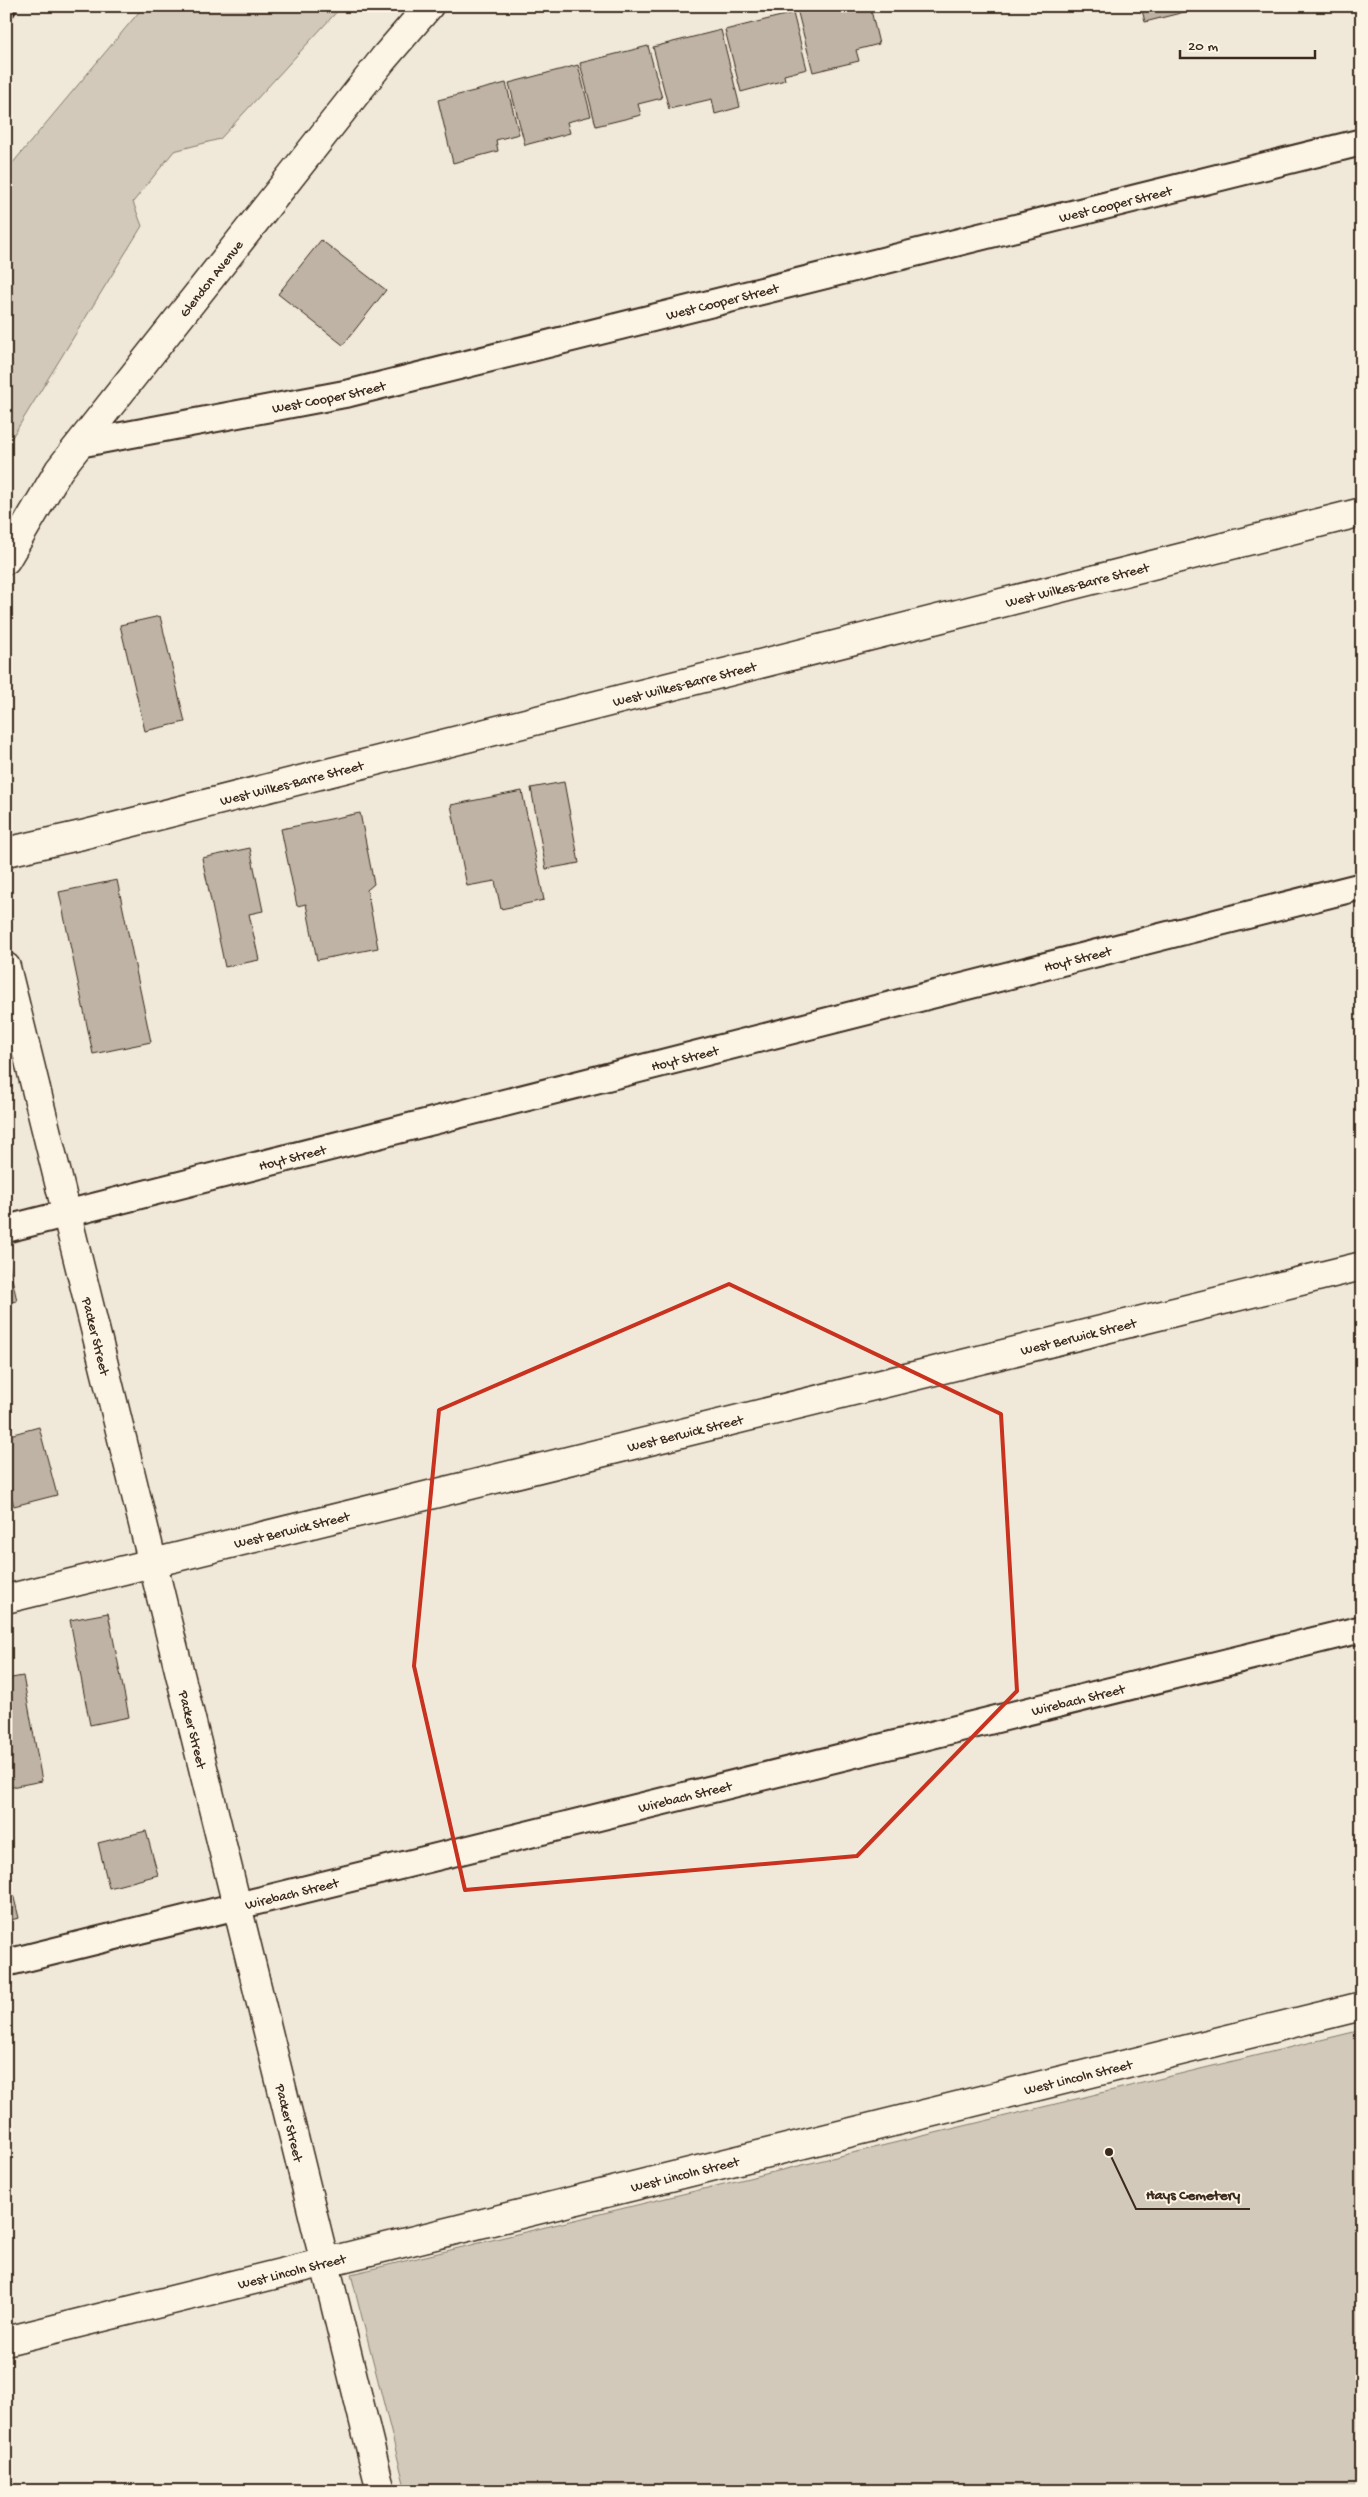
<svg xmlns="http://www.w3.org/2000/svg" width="1368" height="2497" font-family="'Gochi Hand',sans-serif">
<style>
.green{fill:#d2c9ba;stroke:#867a6c}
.building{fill:#beb3a4;stroke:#3b2a1e}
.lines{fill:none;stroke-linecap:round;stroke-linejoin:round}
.lane-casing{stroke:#3b2a1e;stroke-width:30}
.street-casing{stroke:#3b2a1e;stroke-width:31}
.secondary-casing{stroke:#3b2a1e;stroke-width:31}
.lane{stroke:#fcf5e5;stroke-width:26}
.street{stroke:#fcf5e5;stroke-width:28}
.secondary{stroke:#fcf5e5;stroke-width:28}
.rail{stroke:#3b2a1e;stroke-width:4;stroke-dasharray:8 4;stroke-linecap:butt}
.marked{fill:none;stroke:#c8321e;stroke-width:4;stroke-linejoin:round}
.labels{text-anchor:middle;stroke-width:4;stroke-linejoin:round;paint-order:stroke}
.street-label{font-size:14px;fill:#3b2a1e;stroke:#fcf5e5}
.leader{fill:none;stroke:#3b2a1e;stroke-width:2}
.callout-dot{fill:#3b2a1e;stroke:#fcf5e5;stroke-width:2}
.callout-label{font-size:15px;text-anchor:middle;font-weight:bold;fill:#3b2a1e;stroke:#fcf5e5;stroke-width:4;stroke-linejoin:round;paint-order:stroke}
</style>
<rect width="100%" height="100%" fill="#f0e9d9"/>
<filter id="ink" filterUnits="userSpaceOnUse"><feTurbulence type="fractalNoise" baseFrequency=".02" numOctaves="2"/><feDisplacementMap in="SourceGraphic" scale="10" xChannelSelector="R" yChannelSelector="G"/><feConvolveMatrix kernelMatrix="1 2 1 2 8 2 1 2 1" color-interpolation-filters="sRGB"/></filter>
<g filter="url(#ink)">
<g class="green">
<path d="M 144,6 L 342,6 L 220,139 L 174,151 L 133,202 L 142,226 L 6,447 L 6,171 Z"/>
<path d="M 1362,2030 L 1362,2491 L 406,2491 L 351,2274 Z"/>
</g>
<g class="building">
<path d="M 810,6 L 870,6 L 879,44 L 856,50 L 859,61 L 813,72 L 797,9 Z"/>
<path d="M 1141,6 L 1204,6 L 1204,7 L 1145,22 Z"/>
<path d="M 793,13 L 807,69 L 784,75 L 785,80 L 741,92 L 725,30 Z"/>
<path d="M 721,30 L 740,107 L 715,114 L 712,99 L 669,109 L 653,47 Z"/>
<path d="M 648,46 L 662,98 L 638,104 L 641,115 L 596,126 L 580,63 Z"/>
<path d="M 578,65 L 591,116 L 567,122 L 570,133 L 525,145 L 509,83 Z"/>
<path d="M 506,83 L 519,134 L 496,140 L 498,151 L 453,163 L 438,100 Z"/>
<path d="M 321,240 L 386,290 L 343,345 L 278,294 Z"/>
<path d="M 160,616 L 185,722 L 145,731 L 120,625 Z"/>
<path d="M 564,782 L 579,863 L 546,869 L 531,788 Z"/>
<path d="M 522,791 L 544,900 L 501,909 L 495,881 L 467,886 L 451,805 Z"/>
<path d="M 360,813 L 374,884 L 367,890 L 378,948 L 317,960 L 306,904 L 297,906 L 281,829 Z"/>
<path d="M 250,848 L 263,911 L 249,914 L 259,960 L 225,967 L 202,858 Z"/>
<path d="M 117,880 L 151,1042 L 93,1054 L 59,892 Z"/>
<path d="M 6,1251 L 17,1301 L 6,1303 Z"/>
<path d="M 39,1427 L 57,1495 L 14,1506 L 6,1478 L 6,1436 Z"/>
<path d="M 108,1613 L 129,1717 L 90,1725 L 70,1620 Z"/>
<path d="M 23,1676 L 42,1781 L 6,1788 L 6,1679 Z"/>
<path d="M 146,1831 L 158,1875 L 109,1888 L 98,1843 Z"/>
<path d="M 6,1866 L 19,1918 L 6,1921 Z"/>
</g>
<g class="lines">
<defs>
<g id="lane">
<path id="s1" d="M 79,444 L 350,393 L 1362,142"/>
<path id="s2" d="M 6,1229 L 1362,886"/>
<path id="s3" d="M 6,1963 L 1362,1629"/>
</g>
<g id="street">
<path id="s4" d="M 6,852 L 82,835 L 1362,512"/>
<path id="s5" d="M 6,967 L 381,2491"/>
<path id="s6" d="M 6,1599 L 1362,1266"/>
<path id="s7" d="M 6,2341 L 1362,2006"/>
</g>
<g id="secondary">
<path id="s8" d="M 6,560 L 59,470 L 384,58 L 429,6"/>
</g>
</defs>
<use href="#lane" class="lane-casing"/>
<use href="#street" class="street-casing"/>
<use href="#secondary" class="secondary-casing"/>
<use href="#lane" class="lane"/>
<use href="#street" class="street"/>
<use href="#secondary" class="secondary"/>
<path class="rail" d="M 6,26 L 18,6"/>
</g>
</g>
<path class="marked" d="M 729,1284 L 1001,1414 L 1017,1691 L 857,1856 L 465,1890 L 414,1666 L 439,1410 Z"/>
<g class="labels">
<g class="street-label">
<text dy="5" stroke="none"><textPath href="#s1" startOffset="1064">West Cooper Street</textPath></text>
<text dy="5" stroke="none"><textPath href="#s8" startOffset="349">Glendon Avenue</textPath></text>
<text dy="5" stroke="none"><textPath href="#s1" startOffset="659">West Cooper Street</textPath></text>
<text dy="5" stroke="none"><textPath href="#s1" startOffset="254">West Cooper Street</textPath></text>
<text dy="5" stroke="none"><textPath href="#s4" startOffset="1104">West Wilkes-Barre Street</textPath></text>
<text dy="5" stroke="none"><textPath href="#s4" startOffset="699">West Wilkes-Barre Street</textPath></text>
<text dy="5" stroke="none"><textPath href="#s4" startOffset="294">West Wilkes-Barre Street</textPath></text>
<text dy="5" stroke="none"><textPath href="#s2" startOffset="1105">Hoyt Street</textPath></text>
<text dy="5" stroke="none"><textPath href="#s2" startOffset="700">Hoyt Street</textPath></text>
<text dy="5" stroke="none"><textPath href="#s2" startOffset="295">Hoyt Street</textPath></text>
<text dy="5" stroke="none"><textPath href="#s5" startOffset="380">Packer Street</textPath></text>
<text dy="5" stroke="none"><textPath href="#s6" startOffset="1104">West Berwick Street</textPath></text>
<text dy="5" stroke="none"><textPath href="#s6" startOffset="699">West Berwick Street</textPath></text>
<text dy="5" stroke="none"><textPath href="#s6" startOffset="294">West Berwick Street</textPath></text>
<text dy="5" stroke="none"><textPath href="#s3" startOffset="1104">Wirebach Street</textPath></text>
<text dy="5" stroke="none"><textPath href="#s5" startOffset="785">Packer Street</textPath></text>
<text dy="5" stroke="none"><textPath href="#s3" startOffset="699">Wirebach Street</textPath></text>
<text dy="5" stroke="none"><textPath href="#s3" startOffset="294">Wirebach Street</textPath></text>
<text dy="5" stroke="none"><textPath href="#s7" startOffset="1104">West Lincoln Street</textPath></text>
<text dy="5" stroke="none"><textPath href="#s5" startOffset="1190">Packer Street</textPath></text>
<text dy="5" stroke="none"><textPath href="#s7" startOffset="699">West Lincoln Street</textPath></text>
<text dy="5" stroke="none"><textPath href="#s7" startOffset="294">West Lincoln Street</textPath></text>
</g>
</g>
<path class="leader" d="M1109 2152L1136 2209H1250"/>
<circle class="callout-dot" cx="1109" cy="2152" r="5"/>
<g class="callout-label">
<text x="1193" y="2199">Hays Cemetery</text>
</g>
<rect width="1368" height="2497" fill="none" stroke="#fcf5e5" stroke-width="25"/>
<rect x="12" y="12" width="1343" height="2472" fill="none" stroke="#3b2a1e" stroke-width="2" filter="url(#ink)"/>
<path d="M1180 50v8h135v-8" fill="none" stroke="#3b2a1e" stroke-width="2.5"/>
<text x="1188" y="50" font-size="15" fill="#3b2a1e" stroke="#fcf5e5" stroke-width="4" paint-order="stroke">20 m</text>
</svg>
